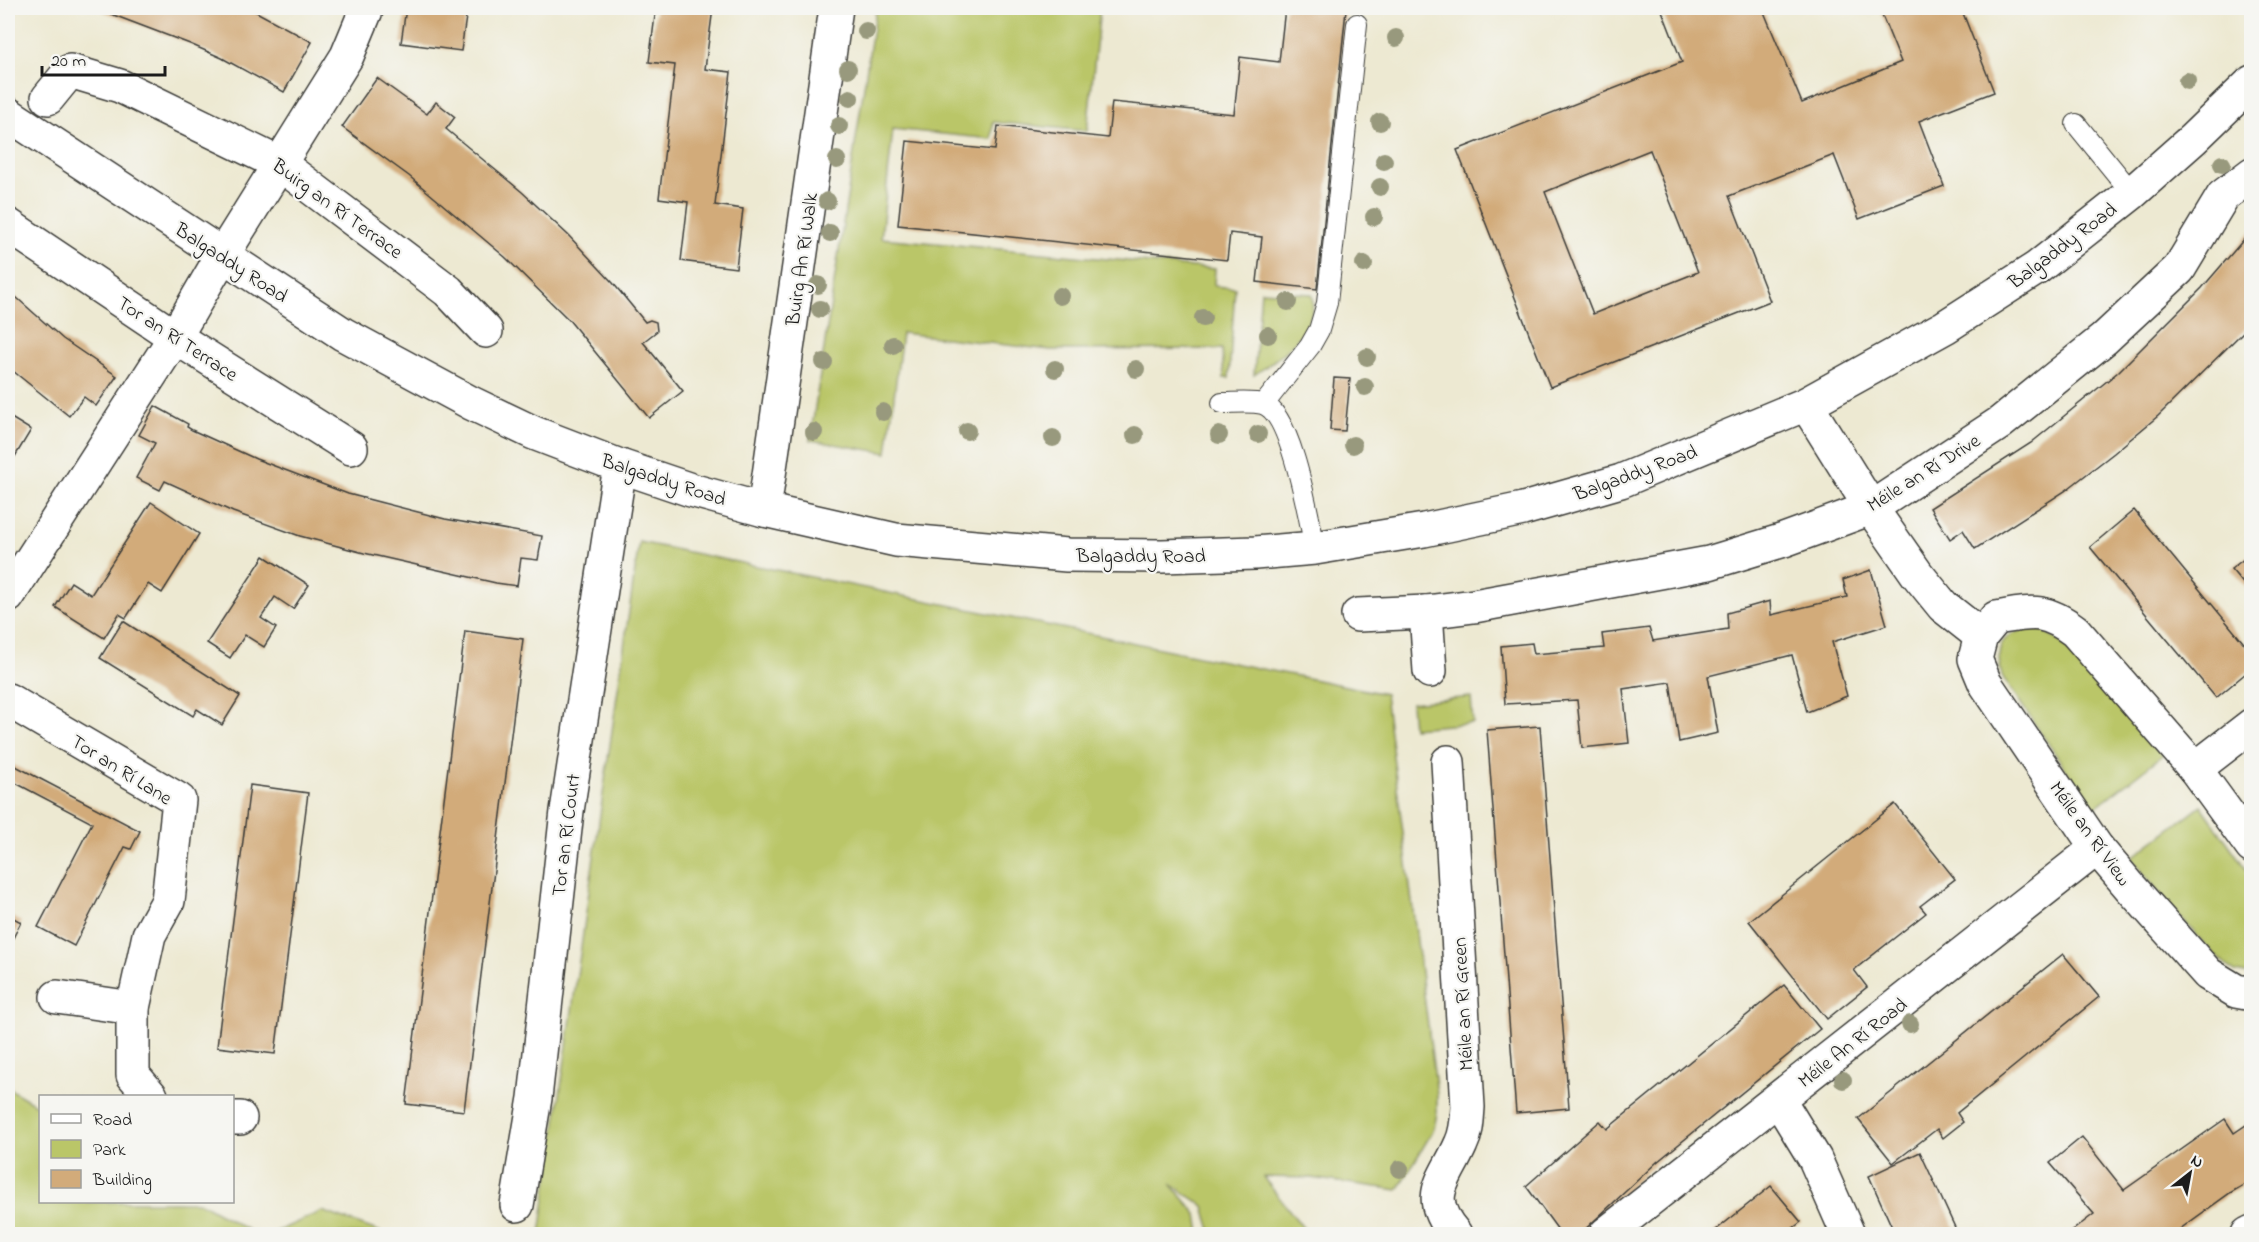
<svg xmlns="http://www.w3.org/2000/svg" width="2259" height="1242" font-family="'Indie Flower',sans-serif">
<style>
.green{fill:#bac668;stroke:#6b7142;stroke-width:1.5}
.building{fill:#d2ab7a;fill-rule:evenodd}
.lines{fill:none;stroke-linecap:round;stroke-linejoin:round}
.service-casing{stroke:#3b3b37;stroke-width:22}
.minor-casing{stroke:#3b3b37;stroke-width:36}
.tertiary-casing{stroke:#3b3b37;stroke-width:36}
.service{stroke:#fff;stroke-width:20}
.minor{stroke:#fff;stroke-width:33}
.tertiary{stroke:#fff;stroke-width:33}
.tree{fill:#98997d}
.labels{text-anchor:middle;stroke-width:4.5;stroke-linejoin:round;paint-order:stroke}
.street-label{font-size:20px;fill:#1c1c1c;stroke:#f6f6f2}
</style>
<rect width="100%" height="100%" fill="#f6f6f2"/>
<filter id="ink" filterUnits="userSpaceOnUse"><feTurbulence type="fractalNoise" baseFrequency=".0167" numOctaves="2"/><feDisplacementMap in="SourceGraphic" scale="12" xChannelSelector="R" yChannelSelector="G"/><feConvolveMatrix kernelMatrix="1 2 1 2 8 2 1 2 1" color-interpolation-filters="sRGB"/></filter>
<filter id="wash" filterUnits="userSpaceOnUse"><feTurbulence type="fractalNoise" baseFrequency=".008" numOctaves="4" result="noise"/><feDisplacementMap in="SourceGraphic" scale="24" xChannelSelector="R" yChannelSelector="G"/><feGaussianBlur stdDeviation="1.35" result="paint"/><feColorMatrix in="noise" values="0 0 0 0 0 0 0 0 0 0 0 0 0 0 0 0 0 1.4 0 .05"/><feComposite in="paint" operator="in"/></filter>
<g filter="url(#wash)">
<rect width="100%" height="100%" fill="#ede9d2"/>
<g class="green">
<path d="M 876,8 L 1100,8 L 1087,131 L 993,122 L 992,139 L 893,129 L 881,238 L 1215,269 L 1214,286 L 1235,288 L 1229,378 L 1224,378 L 1222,349 L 1051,350 L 902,333 L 887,453 L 810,440 Z"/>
<path d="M 1261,291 L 1312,294 C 1319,330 1279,358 1254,375 Z"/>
<path d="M 639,542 L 1385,694 L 1437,1095 L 1437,1113 L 1434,1129 L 1398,1190 L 1311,1178 L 1263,1177 L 1308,1234 L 1212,1234 L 1204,1206 L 1171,1184 L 1197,1214 L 1200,1234 L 540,1234 Z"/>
<path d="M 2028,629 L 2043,631 L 2060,641 L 2163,755 L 2093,809 L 2002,676 C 1995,648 1999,635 2028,629 Z"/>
<path d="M 1471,697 L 1473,723 L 1413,728 L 1411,703 Z"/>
<path d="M 2201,805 L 2251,876 L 2251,975 L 2235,972 L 2214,954 L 2167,903 L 2132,858 Z"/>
<path d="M 8,1088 L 40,1107 L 40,1202 L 199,1202 L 255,1234 L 8,1234 Z"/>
<path d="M 322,1211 L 386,1234 L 271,1234 Z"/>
</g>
<g id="blocks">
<g class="building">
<path d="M 95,8 L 249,8 L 312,42 L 284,92 L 222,58 L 190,44 Z"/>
<path d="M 406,8 L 437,12 L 438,8 L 494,8 L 494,13 L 467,10 L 461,51 L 401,43 Z"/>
<path d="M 656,8 L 713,8 L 705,69 L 731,72 L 715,205 L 743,209 L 736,268 L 681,261 L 688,202 L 659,198 L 675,65 L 649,62 Z"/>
<path d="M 1285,8 L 1346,10 L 1317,289 L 1257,282 L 1262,237 L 1230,233 L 1227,260 L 898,225 L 907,141 L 995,150 L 998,126 L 1108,138 L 1112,102 L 1234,114 L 1240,57 L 1279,62 Z"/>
<path d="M 1661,8 L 1773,8 L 1764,12 L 1802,103 L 1901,62 L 1879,8 L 1961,8 L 1994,92 L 1919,121 L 1944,186 L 1859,219 L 1834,155 L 1729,196 L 1770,301 L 1550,387 L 1457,150 L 1682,62 ZM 1650,150 L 1698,272 L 1593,314 L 1545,192 Z"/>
<path d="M 377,78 L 427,114 L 436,102 L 455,117 L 446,129 L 522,192 L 568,235 L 613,283 L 645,322 L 650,320 L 656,322 L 657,331 L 643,342 L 683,391 L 649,418 L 569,320 L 505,257 L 409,176 L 342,127 Z"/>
<path d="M 2252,230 L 2252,322 L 2245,330 L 2158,416 L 2114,453 L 2065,491 L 1975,549 L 1963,530 L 1950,539 L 1930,508 L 2031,443 L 2118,372 L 2202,288 Z"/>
<path d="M 8,290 L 63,339 L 117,376 L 96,406 L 84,397 L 69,416 L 8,367 Z"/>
<path d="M 1334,378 L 1350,379 L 1345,431 L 1330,430 Z"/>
<path d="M 155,406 L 188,424 L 187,427 L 192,430 L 256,459 L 348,494 L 445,519 L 542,536 L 538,560 L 521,558 L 517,586 L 496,583 L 364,553 L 300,536 L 233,512 L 165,481 L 160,490 L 136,478 L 155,443 L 139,435 Z"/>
<path d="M 8,416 L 31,430 L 8,468 Z"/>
<path d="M 151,502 L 199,534 L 162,593 L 148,584 L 126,618 L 119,614 L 104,638 L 55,607 L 71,582 L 91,595 Z"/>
<path d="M 2134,510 L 2252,653 L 2252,668 L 2216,698 L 2090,547 Z"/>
<path d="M 2249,555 L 2252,558 L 2252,594 L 2231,569 Z"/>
<path d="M 264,556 L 309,585 L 293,609 L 275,597 L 261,618 L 276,628 L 264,647 L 245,635 L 230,658 L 207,643 Z"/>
<path d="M 1871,570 L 1887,625 L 1832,642 L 1847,696 L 1807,712 L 1792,655 L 1708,676 L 1718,733 L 1679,742 L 1670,682 L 1623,689 L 1629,743 L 1582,748 L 1577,700 L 1505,704 L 1501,646 L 1532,643 L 1534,654 L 1604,648 L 1602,634 L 1649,628 L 1653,641 L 1728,629 L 1727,613 L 1770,601 L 1771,615 L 1847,597 L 1843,580 Z"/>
<path d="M 123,621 L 240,696 L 222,725 L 197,709 L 193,716 L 100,658 Z"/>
<path d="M 465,631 L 523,639 L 464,1111 L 406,1104 Z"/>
<path d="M 1540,726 L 1569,1108 L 1516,1113 L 1487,730 Z"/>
<path d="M 8,762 L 140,831 L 131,849 L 125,847 L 74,946 L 38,927 L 92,823 L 8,779 Z"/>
<path d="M 250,785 L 308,793 L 275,1054 L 217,1047 Z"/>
<path d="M 1895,804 L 1955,879 L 1920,906 L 1926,913 L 1854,970 L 1867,987 L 1827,1019 L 1749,921 Z"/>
<path d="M 8,915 L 21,922 L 8,948 Z"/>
<path d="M 2063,954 L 2099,997 L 1957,1113 L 1963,1122 L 1943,1138 L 1937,1129 L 1893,1163 L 1858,1119 Z"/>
<path d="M 1784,985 L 1820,1029 L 1657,1162 L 1580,1234 L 1561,1234 L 1526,1186 L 1600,1121 L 1607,1129 Z"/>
<path d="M 2225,1119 L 2234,1133 L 2252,1121 L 2252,1180 L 2230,1193 L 2173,1234 L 2068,1234 L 2094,1214 L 2050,1163 L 2082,1137 L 2124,1190 Z"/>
<path d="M 1920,1152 L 1935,1184 L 1958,1234 L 1895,1234 L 1869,1176 Z"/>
<path d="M 1771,1186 L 1801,1222 L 1788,1232 L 1790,1234 L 1711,1234 Z"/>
</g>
</g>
</g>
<g filter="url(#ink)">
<use href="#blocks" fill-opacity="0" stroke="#3b3b37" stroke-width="1.5"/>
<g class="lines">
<defs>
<g id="service">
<path d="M 2076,124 L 2132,193"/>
<path d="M 1222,403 C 1234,403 1251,401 1263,404 C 1292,414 1309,520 1315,548"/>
<path d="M 1264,404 L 1310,346 L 1319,330 L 1327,303 L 1357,24"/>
</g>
<g id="minor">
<path d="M 48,98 L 70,71 L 120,86 L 280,164 L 448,291 L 486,331"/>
<path d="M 8,225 L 175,337 L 351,448"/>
<path d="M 1806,404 L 1871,508 L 1917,574 L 1943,606 L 1981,636"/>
<path d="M 764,510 L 836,8"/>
<path d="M 8,596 L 175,337 L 222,256 L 347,56 L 367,8"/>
<path d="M 1426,612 L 1430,671"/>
<path d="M 1358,615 L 1426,612 L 1474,606 L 1709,563 L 1784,540 L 1871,508 L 2000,423 L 2104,339 L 2179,269 L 2223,196 L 2252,174"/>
<path d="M 8,700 L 179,800 L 168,901 L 149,935 L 133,1008 L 133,1075 L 151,1096"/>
<path d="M 1448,762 L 1468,1107 C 1467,1120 1467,1132 1461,1144 C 1445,1181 1422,1196 1455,1234"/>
<path d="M 2195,769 L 2252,725"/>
<path d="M 2252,847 L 2195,769 L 2075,631 C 2044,608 2033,612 1996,618 L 1981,636 L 1975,659 L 1985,683 L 2097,848 L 2131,888 L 2208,974 L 2236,991 L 2252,994"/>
<path d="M 57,997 L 133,1008"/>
<path d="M 1779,1100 L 1815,1159 L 1848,1234"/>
<path d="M 232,1118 L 240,1118"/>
<path d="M 517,1205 L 535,1098 L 567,811 L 620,466"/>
<path d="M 1606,1234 L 2097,848"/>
<path d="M 2248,1234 L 2252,1232"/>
</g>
<path id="tertiary" d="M 8,114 L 343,334 L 471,403 L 534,433 L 620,466 L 691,490 L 764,510 L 896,540 L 1067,555 L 1162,556 L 1255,553 L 1315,548 L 1424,530 L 1523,509 L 1621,481 L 1806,404 L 1945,327 L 2037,268 L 2132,193 L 2193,139 L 2252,82"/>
</defs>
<use href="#service" class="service-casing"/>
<use href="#minor" class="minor-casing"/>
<use href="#tertiary" class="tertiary-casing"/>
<use href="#service" class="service"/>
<use href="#minor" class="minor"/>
<use href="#tertiary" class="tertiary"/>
</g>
<g class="tree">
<circle cx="866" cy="31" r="9"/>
<circle cx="1396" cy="38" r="9"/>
<circle cx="848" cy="69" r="9"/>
<circle cx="2187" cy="81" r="9"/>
<circle cx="850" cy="98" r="9"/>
<circle cx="1380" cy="122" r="9"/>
<circle cx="839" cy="126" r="9"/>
<circle cx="837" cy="160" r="9"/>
<circle cx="1384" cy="161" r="9"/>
<circle cx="2222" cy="164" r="9"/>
<circle cx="1380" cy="187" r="9"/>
<circle cx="827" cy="201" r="9"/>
<circle cx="1374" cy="217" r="9"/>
<circle cx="830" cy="233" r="9"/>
<circle cx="1364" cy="264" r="9"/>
<circle cx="818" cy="285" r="9"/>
<circle cx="1060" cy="296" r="9"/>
<circle cx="1288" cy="302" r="9"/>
<circle cx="820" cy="309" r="9"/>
<circle cx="1203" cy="318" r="9"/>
<circle cx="1268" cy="335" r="9"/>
<circle cx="893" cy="345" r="9"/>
<circle cx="1367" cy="357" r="9"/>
<circle cx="824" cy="362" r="9"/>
<circle cx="1055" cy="369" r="9"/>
<circle cx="1136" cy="369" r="9"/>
<circle cx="1365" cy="387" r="9"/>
<circle cx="883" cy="412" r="9"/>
<circle cx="967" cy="431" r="9"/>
<circle cx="814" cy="432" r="9"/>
<circle cx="1258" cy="434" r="9"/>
<circle cx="1135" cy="435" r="9"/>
<circle cx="1219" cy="435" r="9"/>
<circle cx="1053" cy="438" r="9"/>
<circle cx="1353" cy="445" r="9"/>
<circle cx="1910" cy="1024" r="9"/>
<circle cx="1843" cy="1080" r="9"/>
<circle cx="1400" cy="1169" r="9"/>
</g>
</g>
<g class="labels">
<g class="street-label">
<text transform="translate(338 208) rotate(36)" y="7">Buirg an Rí Terrace</text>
<text transform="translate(2062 245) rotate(-37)" y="7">Balgaddy Road</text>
<text transform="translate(801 259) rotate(-82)" y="7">Buirg An Rí Walk</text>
<text transform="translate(232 262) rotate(33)" y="7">Balgaddy Road</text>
<text transform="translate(178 338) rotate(33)" y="7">Tor an Rí Terrace</text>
<text transform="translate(1635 472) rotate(-20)" y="7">Balgaddy Road</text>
<text transform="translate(1923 472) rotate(-32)" y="7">Méile an Rí Drive</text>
<text transform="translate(664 479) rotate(18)" y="7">Balgaddy Road</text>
<text x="1141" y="562">Balgaddy Road</text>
<text transform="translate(122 769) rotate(32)" y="7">Tor an Rí Lane</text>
<text transform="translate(2091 833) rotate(54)" y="7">Méile an Rí View</text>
<text transform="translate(565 835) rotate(-83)" y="7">Tor an Rí Court</text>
<text transform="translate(1462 1004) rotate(-93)" y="7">Méile an Rí Green</text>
<text transform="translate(1852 1042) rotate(-38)" y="7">Méile An Rí Road</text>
</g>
</g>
<rect width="2259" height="1242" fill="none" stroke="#f6f6f2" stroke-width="30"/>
<rect x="39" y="1095" width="195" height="108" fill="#f6f6f2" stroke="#9f9f9c" stroke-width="1.5"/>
<rect x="51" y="1114" width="30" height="9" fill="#ffffff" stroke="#9f9f9c" stroke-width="1.5"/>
<text x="93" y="1125" font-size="18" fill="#1c1c1c">Road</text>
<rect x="51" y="1140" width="30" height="18" fill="#bac668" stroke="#9f9f9c" stroke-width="1.5"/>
<text x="93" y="1155" font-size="18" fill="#1c1c1c">Park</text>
<rect x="51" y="1170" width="30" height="18" fill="#d2ab7a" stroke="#9f9f9c" stroke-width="1.5"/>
<text x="93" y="1185" font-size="18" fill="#1c1c1c">Building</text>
<g transform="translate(2190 1173) rotate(31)" stroke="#f6f6f2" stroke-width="4.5" paint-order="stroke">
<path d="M0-4.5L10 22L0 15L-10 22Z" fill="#1c1c1c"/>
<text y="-9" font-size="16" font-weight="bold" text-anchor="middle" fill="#1c1c1c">N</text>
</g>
<path d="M42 66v9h123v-9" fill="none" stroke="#1c1c1c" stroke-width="3"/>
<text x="51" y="66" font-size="18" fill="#1c1c1c" stroke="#f6f6f2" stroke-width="4.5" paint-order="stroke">20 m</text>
</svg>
